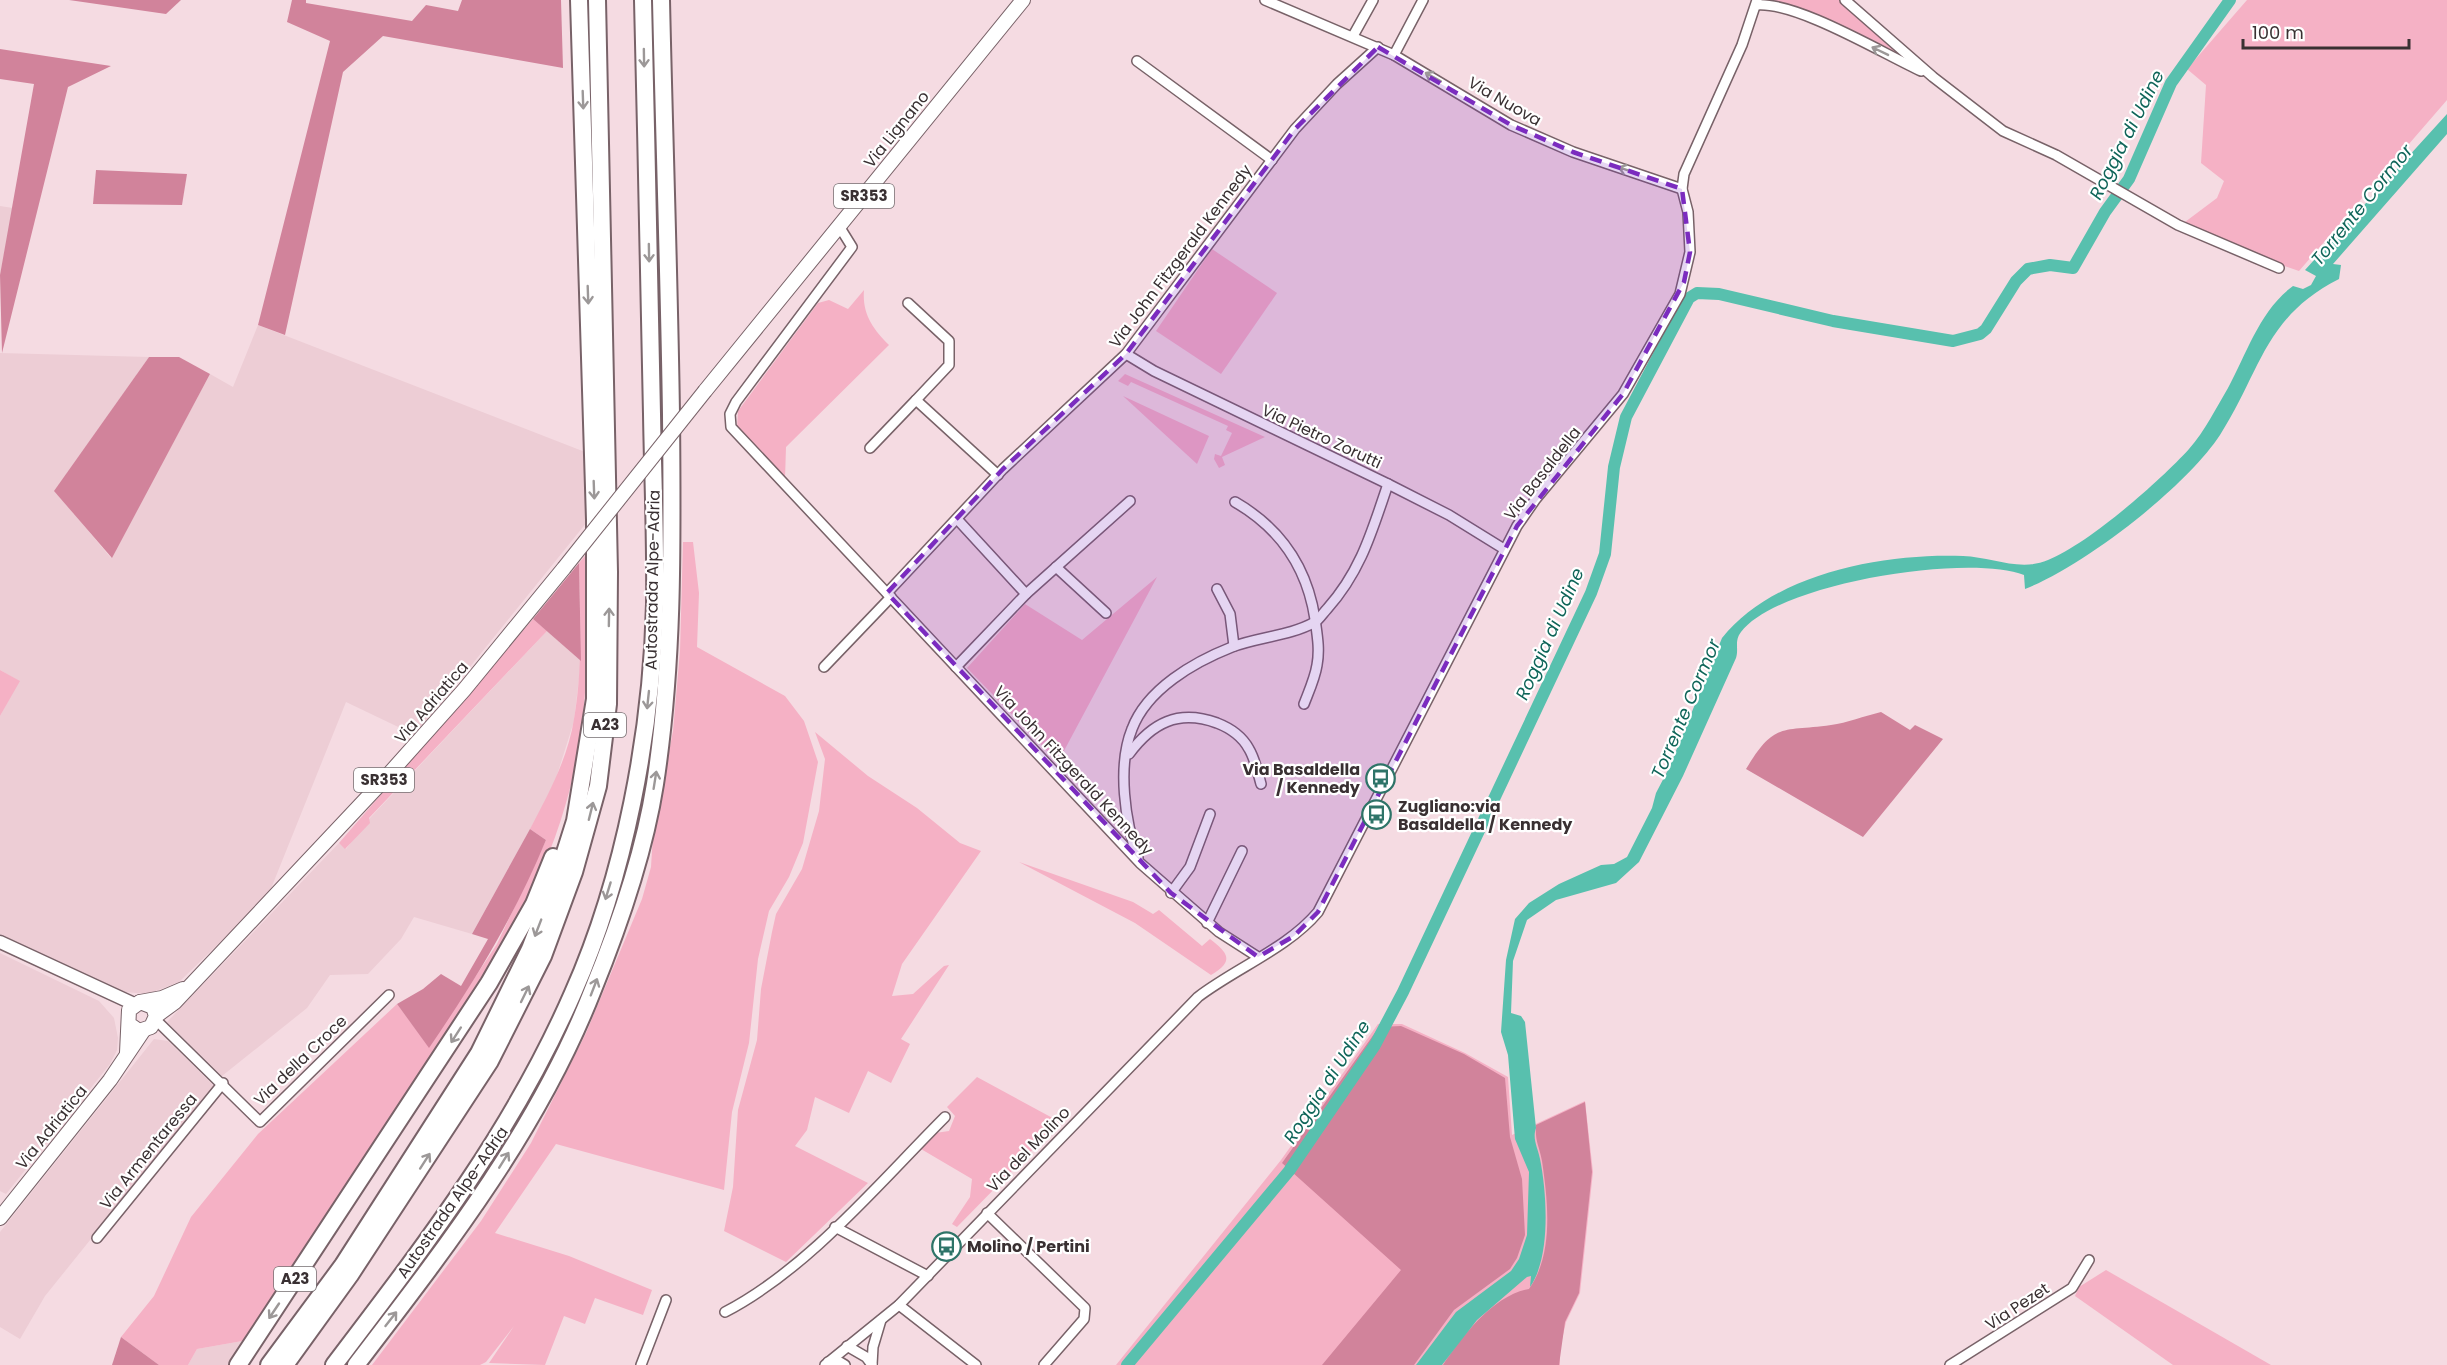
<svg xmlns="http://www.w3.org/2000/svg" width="2447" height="1365" font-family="Poppins,sans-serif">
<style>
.built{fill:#edcdd5}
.green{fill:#f5b1c5}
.forest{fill:#d1839b}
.water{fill:#58c0ae}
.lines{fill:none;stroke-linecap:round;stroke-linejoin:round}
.canal{stroke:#58c0ae;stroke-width:12}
.street-casing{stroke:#786268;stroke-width:12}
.secondary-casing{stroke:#786268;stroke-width:15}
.primary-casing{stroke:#786268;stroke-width:16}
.highway-casing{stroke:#786268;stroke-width:20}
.street{stroke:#fff;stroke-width:9}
.secondary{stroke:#fff;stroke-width:12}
.primary{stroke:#fff;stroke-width:14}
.highway{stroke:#fff;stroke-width:16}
.primary-bridge-casing{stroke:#786268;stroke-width:16;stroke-linecap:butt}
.primary-bridge{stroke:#fff;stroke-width:14}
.oneway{stroke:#9c9898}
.marked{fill:#7b2cbf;fill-opacity:0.2;stroke:#7b2cbf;stroke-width:4.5;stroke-dasharray:12 8;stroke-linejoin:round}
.labels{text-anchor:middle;stroke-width:4.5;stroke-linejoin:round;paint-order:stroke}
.shield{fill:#fff;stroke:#746e70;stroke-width:1.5}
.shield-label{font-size:15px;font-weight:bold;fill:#393032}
.street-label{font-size:16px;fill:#393032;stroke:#fff}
.poi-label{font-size:16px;font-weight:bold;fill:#393032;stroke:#fff;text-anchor:start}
.water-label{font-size:18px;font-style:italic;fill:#0f6559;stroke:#fff}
</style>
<rect width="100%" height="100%" fill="#f5dbe2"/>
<g class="built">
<path d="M 0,206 L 13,208 L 0,275 Z"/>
<path d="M 258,325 L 585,452 L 587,522 L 415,735 L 346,702 L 268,896 L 179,982 L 148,994 L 125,992 L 0,934 L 0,716 L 19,681 L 0,670 L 0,353 L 149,357 L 55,491 L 111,558 L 210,374 L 233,387 Z"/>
<path d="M 547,631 L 581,661 L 574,721 L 553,788 L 472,934 L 414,917 L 401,939 L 368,974 L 330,975 L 307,1008 L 222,1076 L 167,1022 L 339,843 L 346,849 L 369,819 Z"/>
<path d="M 0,953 L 99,1001 L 114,1018 L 118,1038 L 117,1050 L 110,1064 L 6,1194 L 0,1191 Z"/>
<path d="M 154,1039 L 168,1041 L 214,1086 L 45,1296 L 20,1339 L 0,1327 L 0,1232 Z"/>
<path d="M 248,1340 L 232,1365 L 188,1365 L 197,1349 Z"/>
</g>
<g class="green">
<path d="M 1757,0 L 1845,0 L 1933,77 L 1807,16 Z"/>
<path d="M 2247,0 L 2447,0 L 2447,100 L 2299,271 L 2229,247 L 2185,222 L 2217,198 L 2224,181 L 2201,163 L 2206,85 L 2187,69 Z"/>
<path d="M 1212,249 L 1277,293 L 1221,374 L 1156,331 Z"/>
<path d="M 864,290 C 862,314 873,329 889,345 L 786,447 L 785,479 L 737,428 L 738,411 L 818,303 L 829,300 L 848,309 Z"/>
<path d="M 1125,374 L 1265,437 L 1222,457 L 1225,465 L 1219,468 L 1214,459 L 1215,454 L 1221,456 L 1232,433 L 1226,430 L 1228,426 L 1131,382 L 1128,386 L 1118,381 Z"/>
<path d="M 1123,396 L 1209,436 L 1197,464 Z"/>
<path d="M 683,542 L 693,542 L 699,593 L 697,647 L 785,696 L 804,721 L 818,762 L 803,843 L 789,877 L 769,911 L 758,959 L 749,1043 L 732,1112 L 724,1190 L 556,1144 L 495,1233 L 569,1256 L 652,1290 L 643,1315 L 595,1298 L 585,1324 L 564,1316 L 545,1365 L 489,1363 L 514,1326 L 486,1362 L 480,1365 L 372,1365 L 481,1221 L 531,1143 L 586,1033 L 642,899 L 651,867 L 653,835 L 673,731 L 680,651 Z"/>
<path d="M 589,551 C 588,636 590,721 566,803 C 538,903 477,988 421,1074 C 364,1163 306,1251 248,1340 L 197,1349 L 188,1365 L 159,1365 L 121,1337 L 154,1296 L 191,1217 L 258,1134 L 397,1004 L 429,1047 L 497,944 L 546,840 L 530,829 C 548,795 568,758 574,719 C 583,668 580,616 579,563 Z"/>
<path d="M 1157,577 L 1058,762 L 967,668 L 1025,604 L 1082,640 Z"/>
<path d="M 533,619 L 547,631 L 369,818 L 370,823 L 345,849 L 339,843 Z"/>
<path d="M 0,670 L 20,681 L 0,716 Z"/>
<path d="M 815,732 L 868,776 L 917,808 L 960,843 L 981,851 L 902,964 L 892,996 L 913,994 L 944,966 L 949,965 L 901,1039 L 910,1044 L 891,1083 L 868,1071 L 849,1113 L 815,1097 L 807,1130 L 795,1146 L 868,1183 L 786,1262 L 724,1231 L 733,1187 L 738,1110 L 757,1040 L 761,989 L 772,932 L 776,914 L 802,869 L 819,811 L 825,759 Z"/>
<path d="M 1019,862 L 1133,902 L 1153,914 L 1159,910 L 1202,946 L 1210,939 C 1228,953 1235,961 1211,975 L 1135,923 Z"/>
<path d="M 1378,1024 L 1402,1024 L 1465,1053 L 1508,1077 L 1512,1135 L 1585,1101 L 1593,1172 L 1580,1293 L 1566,1322 L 1560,1348 L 1560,1365 L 1116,1365 L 1281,1160 Z"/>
<path d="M 977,1077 L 1060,1122 L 957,1227 L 952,1224 L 970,1197 L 972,1179 L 921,1149 L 935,1133 L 949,1131 L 955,1116 L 947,1107 Z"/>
<path d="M 2106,1270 L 2271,1365 L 2173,1365 L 2075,1296 L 2079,1287 Z"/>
</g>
<g class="forest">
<path d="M 69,0 L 181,0 L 166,14 Z"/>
<path d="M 292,0 L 306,0 L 306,3 L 412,21 L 426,5 L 458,11 L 462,0 L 561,0 L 563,68 L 383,36 L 343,72 L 285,335 L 258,325 L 330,41 L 287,22 Z"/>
<path d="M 0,49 L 111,66 L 68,87 L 2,353 L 0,275 L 34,84 L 0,79 Z"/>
<path d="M 96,170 L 187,174 L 182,205 L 93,204 Z"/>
<path d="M 149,357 L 179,357 L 210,374 L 112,558 L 54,491 Z"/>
<path d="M 579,563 L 581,661 L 533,619 Z"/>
<path d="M 1881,712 L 1910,730 L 1915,725 L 1943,739 L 1863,837 L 1746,769 C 1775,721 1782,732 1831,725 C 1847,723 1864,716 1881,712 Z"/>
<path d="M 530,829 L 546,840 C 514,917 476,979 429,1048 L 397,1004 L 423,989 L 441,974 L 461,986 L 488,939 L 472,934 Z"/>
<path d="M 1401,1026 L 1464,1054 L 1505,1078 L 1510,1137 L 1522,1179 L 1525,1235 L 1517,1258 L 1510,1269 L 1454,1310 L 1414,1365 L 1322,1365 L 1401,1270 L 1282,1163 L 1379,1027 Z"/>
<path d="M 1585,1102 L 1592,1172 L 1579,1293 L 1565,1322 L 1559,1365 L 1443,1365 C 1462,1336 1494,1295 1529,1289 C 1554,1254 1548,1202 1542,1161 C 1539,1145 1535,1142 1536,1125 Z"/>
<path d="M 121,1337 L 159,1365 L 112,1365 Z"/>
</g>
<path class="water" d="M 2447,114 L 2447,134 L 2333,264 L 2341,265 L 2339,279 C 2264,317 2261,371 2220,435 C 2185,488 2084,566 2025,589 L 2024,575 C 1968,553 1778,583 1741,632 C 1734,641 1739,649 1736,658 L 1683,776 L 1639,862 L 1616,883 L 1556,900 L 1527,920 L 1513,961 L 1511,1013 L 1521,1016 L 1525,1022 L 1536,1128 C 1532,1139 1538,1148 1540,1159 C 1547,1194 1551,1257 1530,1287 L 1531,1276 L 1527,1277 L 1477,1320 L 1442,1365 L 1416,1365 L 1456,1312 L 1511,1271 L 1519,1259 L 1527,1235 L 1529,1172 L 1515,1139 L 1508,1055 L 1501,1032 L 1506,960 L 1515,919 L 1529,903 L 1559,884 L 1601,865 L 1614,864 L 1627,857 L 1652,808 L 1656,793 L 1669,768 L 1722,638 C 1774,573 1884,553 1963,556 C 1992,557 2020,572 2048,560 C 2088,544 2159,482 2189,449 C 2205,431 2216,408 2228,388 C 2247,353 2260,310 2293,286 L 2303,289 L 2311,285 L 2316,276 L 2305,270 Z"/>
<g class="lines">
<path class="canal" d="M 1127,1365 L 1289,1171 L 1375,1045 L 1403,992 L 1591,593 L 1605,554 L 1614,467 L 1626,417 L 1689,298 L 1697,293 L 1719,294 L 1833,321 L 1953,341 L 1980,334 L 1986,329 L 2016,281 L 2028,269 L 2050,265 L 2073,268 L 2105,212 L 2129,179 L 2171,83 L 2230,0"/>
<defs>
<g id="street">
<path d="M 1265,0 L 1394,55 L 1511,125 L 1573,152 L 1682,189"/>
<path d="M 1845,0 L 1933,77 L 2003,131 L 2056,155 L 2178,225 L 2279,268"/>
<path d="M 1756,5 C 1796,1 1882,53 1921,71"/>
<path d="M 1353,36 L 1373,0"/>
<path d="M 1394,55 L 1423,0"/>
<path d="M 1137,61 L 1272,160"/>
<path d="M 839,226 L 852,247 L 736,402 L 730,414 L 731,427 L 1140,863 L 1219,932 L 1258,957"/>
<path d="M 908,303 L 949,341 L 949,365 L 916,400"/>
<path d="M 1126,354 L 1154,371 L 1388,484 L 1449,515 L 1504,549"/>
<path d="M 870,448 L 916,400 L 998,475"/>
<path d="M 1235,502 C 1280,528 1307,567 1315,619 C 1317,634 1320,649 1317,665 C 1315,678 1309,691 1304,704"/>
<path d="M 1056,567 L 1106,613"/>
<path d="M 1217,589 L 1230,614 L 1234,646"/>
<path d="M 887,593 L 1003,469 L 1126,354 L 1295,129 L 1337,84 L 1378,47"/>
<path d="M 1026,594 L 1130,501"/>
<path d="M 824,667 L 891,597"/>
<path d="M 956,667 L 1026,594 L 957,519"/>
<path d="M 1129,754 C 1152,723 1178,709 1217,723 C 1230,728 1242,736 1249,749 C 1255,759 1258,773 1261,784"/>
<path d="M 1138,858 C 1125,822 1117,766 1132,729 C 1147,689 1194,662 1232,647 C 1258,637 1290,636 1315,622 C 1319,620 1323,613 1327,609 C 1361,571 1372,531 1388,484"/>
<path d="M 1171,893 L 1190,867 L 1210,814"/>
<path d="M 1207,923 L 1242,851"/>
<path d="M 156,1020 L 260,1122 L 389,995"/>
<path d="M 987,1213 L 1085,1308 L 1084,1319 L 1044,1365"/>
<path d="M 835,1227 L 928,1276"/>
<path d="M 97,1238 L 223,1083"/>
<path d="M 899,1305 L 976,1365"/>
<path d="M 725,1312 C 808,1269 879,1183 945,1117"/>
<path d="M 847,1346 L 866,1357 L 872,1365"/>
<path d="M 828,1362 L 840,1362 L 845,1365"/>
<path d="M 641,1365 L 666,1300"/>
<path d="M 825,1365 L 899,1305 L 1198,997 C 1236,968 1288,948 1318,912 L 1517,526 L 1535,500 L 1623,394 L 1680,294 L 1690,252 L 1688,212 L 1682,189 L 1684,174 L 1742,45 L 1757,0"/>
<path d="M 872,1365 L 873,1347 L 881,1320"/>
<path d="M 1950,1365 L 2072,1288 L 2089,1260"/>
</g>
<path id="secondary" d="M 0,942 L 134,1004"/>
<g id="primary">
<path d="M 705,391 L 1023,0"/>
<path d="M 140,1002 L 162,998 L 183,989"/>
<path d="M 156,1016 L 175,1002 L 381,783 L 464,690 L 564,568"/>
<path d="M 127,1053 L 129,1010 L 140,1002 L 153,1007 L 156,1016 L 151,1027 L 139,1031 L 129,1024"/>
<path d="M 0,1218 L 110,1080 L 143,1031"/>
</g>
<g id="highway">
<path d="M 238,1365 L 489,983 L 534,904 L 553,857"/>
<path d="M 269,1365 L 343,1265 L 479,1053 L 530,949 L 555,884 L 575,821 L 595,699 L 595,520 L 579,0"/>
<path d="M 285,1365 L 350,1275 L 490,1061 L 543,956 L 574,872 L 598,786 L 608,704 L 609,572 L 597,0"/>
<path d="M 334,1365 C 426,1244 512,1133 573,993 C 625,876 652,731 655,604 C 656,541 653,477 652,414 C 650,276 646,138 643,0"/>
<path d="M 356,1365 C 445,1249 538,1130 592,992 C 619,926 644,854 655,784 C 674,660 672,538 671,414 C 669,276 664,138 661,0"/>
</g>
</defs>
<use href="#street" class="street-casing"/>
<use href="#secondary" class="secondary-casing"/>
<use href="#primary" class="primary-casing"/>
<use href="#highway" class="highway-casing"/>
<use href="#street" class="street"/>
<use href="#secondary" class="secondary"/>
<use href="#primary" class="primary"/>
<use href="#highway" class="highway"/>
<defs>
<path id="primary-bridge" d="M 564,568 L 705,391"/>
</defs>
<use href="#primary-bridge" class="primary-bridge-casing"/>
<use href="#primary-bridge" class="primary-bridge"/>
</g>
<defs><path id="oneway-shaft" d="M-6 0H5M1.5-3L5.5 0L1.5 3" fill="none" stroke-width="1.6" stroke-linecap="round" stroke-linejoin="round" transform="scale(1.5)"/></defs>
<g class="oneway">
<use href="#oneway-shaft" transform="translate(1880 51) rotate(-154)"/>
<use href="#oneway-shaft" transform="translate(644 58) rotate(89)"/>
<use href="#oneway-shaft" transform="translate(1433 77) rotate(-151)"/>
<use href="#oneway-shaft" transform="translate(583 100) rotate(88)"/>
<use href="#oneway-shaft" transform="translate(1627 170) rotate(-162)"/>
<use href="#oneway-shaft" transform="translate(649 253) rotate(89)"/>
<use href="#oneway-shaft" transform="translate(588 295) rotate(88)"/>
<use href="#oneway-shaft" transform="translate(594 490) rotate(88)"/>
<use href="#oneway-shaft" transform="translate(609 617) rotate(-89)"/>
<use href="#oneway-shaft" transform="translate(648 700) rotate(96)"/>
<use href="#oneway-shaft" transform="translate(655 780) rotate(-81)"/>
<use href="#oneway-shaft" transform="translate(591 811) rotate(-76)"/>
<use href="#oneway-shaft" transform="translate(608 891) rotate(107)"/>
<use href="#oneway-shaft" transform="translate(538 928) rotate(111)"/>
<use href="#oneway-shaft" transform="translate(594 987) rotate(-69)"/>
<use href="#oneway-shaft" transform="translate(525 994) rotate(-64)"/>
<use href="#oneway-shaft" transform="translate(456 1035) rotate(123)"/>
<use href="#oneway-shaft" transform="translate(504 1160) rotate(-58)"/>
<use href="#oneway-shaft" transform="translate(425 1161) rotate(-57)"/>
<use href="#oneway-shaft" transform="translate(274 1311) rotate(124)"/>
<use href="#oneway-shaft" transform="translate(391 1319) rotate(-52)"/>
</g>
<path class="marked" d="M 1378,47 L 1511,125 L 1573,152 L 1682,189 L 1690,252 L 1684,282 L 1623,394 L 1517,526 L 1318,912 L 1294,936 L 1258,957 L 1171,893 L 887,593 L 1003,469 L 1126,354 L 1295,129 Z"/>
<defs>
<symbol id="bus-ring" viewBox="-11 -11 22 22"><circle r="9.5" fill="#fff" stroke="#2e7468" stroke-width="1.5"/><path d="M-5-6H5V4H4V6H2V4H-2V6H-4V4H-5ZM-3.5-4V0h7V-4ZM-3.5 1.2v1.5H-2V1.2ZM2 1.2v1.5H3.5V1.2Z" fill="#2e7468"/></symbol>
</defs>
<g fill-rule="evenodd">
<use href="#bus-ring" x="1364" y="762" width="33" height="33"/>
<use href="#bus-ring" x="1360" y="798" width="33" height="33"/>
<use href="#bus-ring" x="930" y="1230" width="33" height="33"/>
</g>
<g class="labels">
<g class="shield">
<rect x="834" y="184" width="60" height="24" rx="4.5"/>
<rect x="584" y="713" width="42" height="24" rx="4.5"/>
<rect x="354" y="768" width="60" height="24" rx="4.5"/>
<rect x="274" y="1267" width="42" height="24" rx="4.5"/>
</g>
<g class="shield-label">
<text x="864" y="201">SR353</text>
<text x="605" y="730">A23</text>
<text x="384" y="785">SR353</text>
<text x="295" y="1284">A23</text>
</g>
<g class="street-label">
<text transform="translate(1505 101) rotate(30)" y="6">Via Nuova</text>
<text transform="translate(896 129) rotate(-51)" y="6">Via Lignano</text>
<text transform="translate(1180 256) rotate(-53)" y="6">Via John Fitzgerald Kennedy</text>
<text transform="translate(1322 436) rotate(25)" y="6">Via Pietro Zorutti</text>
<text transform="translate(1542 473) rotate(-52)" y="6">Via Basaldella</text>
<text transform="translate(652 580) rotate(-89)" y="6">Autostrada Alpe-Adria</text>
<text transform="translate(431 702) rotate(-49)" y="6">Via Adriatica</text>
<text transform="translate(1074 770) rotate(47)" y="6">Via John Fitzgerald Kennedy</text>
<text transform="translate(300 1060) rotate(-44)" y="6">Via della Croce</text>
<text transform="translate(51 1127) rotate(-51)" y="6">Via Adriatica</text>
<text transform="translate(1028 1149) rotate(-46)" y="6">Via del Molino</text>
<text transform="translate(148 1151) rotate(-51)" y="6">Via Armentaressa</text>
<text transform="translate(452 1202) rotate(-55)" y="6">Autostrada Alpe-Adria</text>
<text transform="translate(2017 1306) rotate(-33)" y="6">Via Pezet</text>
</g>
<g class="poi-label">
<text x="1360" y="775" text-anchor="end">Via Basaldella<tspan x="1360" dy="18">/ Kennedy</tspan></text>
<text x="1398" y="812">Zugliano:via<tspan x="1398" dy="18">Basaldella / Kennedy</tspan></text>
<text x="967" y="1252">Molino / Pertini</text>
</g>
<g class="water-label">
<text transform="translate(2127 135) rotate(-63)" y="6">Roggia di Udine</text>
<text transform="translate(2362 205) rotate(-51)" y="6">Torrente Cormor</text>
<text transform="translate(1550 634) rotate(-66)" y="6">Roggia di Udine</text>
<text transform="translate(1686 709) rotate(-67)" y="6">Torrente Cormor</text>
<text transform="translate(1327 1082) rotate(-57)" y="6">Roggia di Udine</text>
</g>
</g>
<path d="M2243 39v9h166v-9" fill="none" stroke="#393032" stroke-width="3"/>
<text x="2252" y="39" font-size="18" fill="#393032" stroke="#ffffff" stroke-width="4.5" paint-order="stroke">100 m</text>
</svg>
